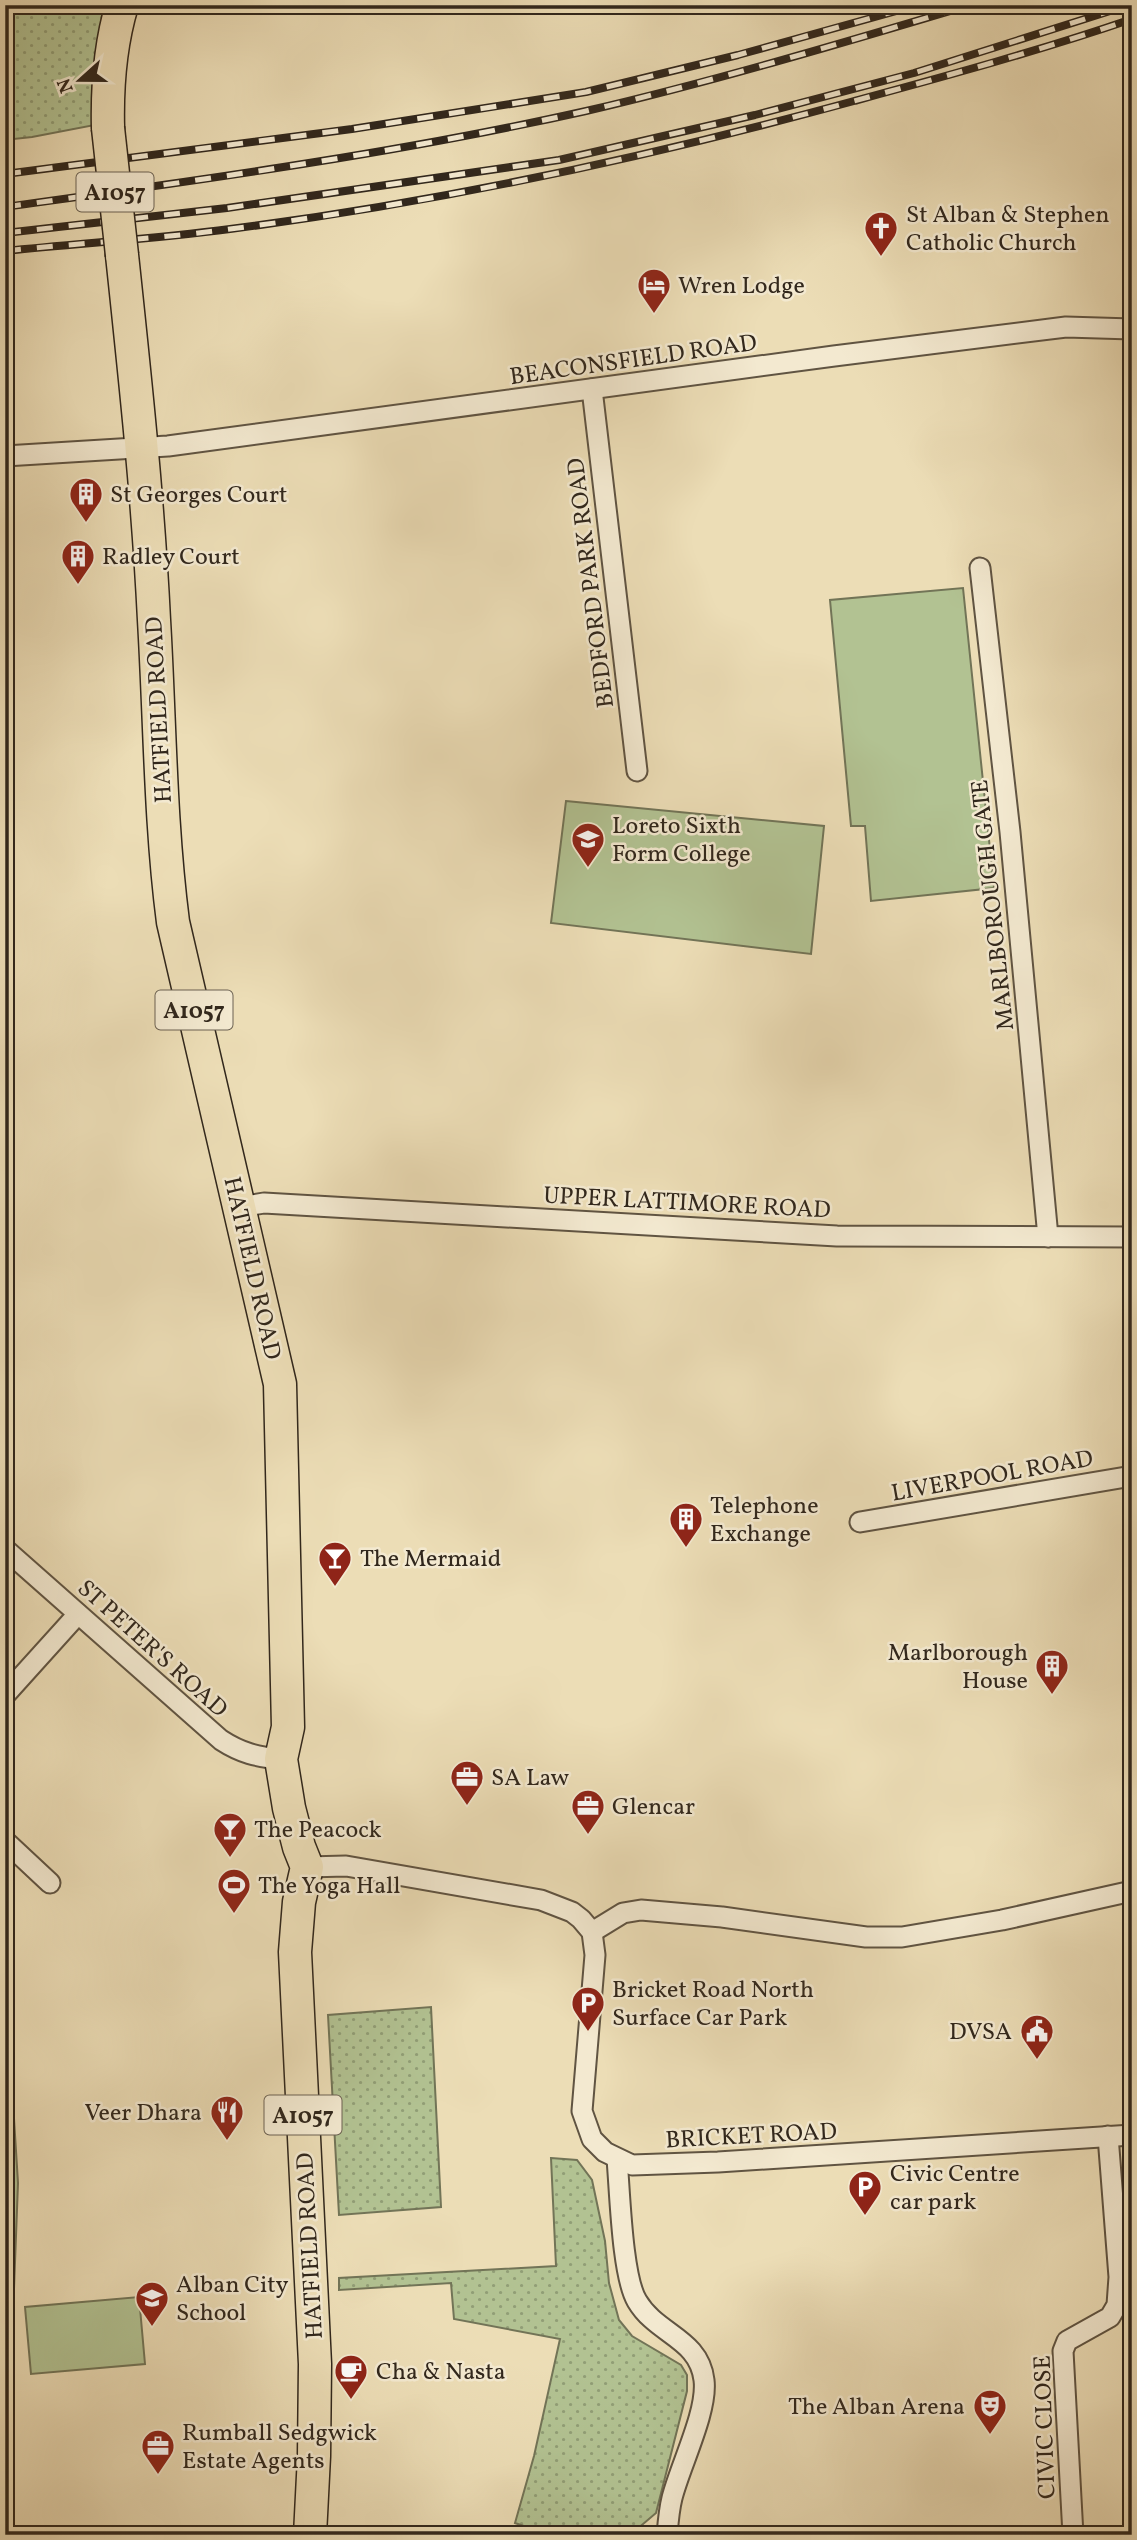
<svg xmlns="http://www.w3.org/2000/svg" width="1137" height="2540" font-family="Vollkorn,serif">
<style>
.grass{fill:#b2c292;stroke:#727457;stroke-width:2}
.cemetery{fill:url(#cemetery-stones);stroke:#727457;stroke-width:2}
.park{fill:url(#park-dots);stroke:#727457;stroke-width:2}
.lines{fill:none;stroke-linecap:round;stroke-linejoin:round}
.minor-casing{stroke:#605442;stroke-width:23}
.primary-casing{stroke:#31271c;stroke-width:35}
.minor{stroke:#f3e9d0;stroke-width:19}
.primary{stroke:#ecddb6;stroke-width:32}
.rail-casing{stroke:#31271c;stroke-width:8}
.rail{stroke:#f3e9d0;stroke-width:5;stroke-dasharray:16;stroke-linecap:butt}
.primary-bridge-casing{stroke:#31271c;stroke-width:35;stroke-linecap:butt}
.primary-bridge{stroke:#ecddb6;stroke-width:32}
.labels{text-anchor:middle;stroke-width:5;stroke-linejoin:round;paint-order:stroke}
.shield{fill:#f3e9d0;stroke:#6b6152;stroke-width:2}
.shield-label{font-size:23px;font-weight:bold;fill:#31271c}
.poi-label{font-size:24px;fill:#31271c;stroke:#f3e9d0;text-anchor:start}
.street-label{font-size:24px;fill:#31271c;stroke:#f3e9d0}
</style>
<defs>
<pattern id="cemetery-stones" width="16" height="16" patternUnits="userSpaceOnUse" patternTransform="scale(1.75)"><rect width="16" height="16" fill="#b2c292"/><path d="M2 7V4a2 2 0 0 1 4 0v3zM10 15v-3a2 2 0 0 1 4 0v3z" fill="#919e76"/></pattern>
<pattern id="park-dots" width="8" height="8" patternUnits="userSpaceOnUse" patternTransform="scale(1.75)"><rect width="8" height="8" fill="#b2c292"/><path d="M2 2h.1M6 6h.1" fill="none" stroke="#919e76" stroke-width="1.8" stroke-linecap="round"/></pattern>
</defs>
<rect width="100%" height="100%" fill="#ecddb6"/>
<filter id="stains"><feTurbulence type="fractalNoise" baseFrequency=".00286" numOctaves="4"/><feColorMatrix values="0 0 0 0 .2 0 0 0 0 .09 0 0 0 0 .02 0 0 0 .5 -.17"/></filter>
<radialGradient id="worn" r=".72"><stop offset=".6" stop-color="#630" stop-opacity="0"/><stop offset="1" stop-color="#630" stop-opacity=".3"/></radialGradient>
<g class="grass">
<path d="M 963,588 L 994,888 L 871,901 L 865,826 L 851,826 L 830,600 Z"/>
<path d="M 566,801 L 824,826 L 811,954 L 551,923 Z"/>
<path d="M 139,2297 L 145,2364 L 31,2374 L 25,2307 Z"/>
</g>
<path class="cemetery" d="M 5,1974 L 18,2183 L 11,2368 L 5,2429 Z"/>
<g class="park">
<path d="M 5,5 L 109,5 L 100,124 L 32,137 L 5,140 Z"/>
<path d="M 431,2007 L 441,2207 L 339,2215 L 328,2015 Z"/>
<path d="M 551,2158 L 577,2160 L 592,2180 L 605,2241 L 609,2283 L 619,2320 L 632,2336 L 681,2365 L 687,2375 L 687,2391 L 656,2513 L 636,2530 L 612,2528 L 611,2535 L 550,2535 L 515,2523 L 534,2456 L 560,2339 L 454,2319 L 451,2283 L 339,2290 L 339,2278 L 556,2266 Z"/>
</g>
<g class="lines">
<defs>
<g id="minor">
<path d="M 592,389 L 637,771"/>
<path d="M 5,456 L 168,446 L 834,356 L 1066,327 L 1132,329"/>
<path d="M 980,568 L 1010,832 L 1048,1237"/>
<path d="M 239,1207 L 264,1203 L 837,1236 L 1132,1237"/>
<path d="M 860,1522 L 1132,1476"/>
<path d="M 5,1549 L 221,1740 C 241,1753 257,1757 281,1759"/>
<path d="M 5,1695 L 78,1614"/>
<path d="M 5,1841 L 50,1883"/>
<path d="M 307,1867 L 346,1866 L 541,1900 L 572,1912 L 581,1919 L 592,1932 L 595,1955 L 582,2111 L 592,2139 L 605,2152 L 632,2165 L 718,2162 L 1132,2135"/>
<path d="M 592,1932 L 623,1913 L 641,1910 L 722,1917 L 866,1937 L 902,1937 L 1002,1920 L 1132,1891"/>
<path d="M 617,2159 C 620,2193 622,2276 637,2301 C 657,2335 699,2338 704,2380 C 708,2411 680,2466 672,2498 C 669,2510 668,2523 667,2535"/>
<path d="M 1073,2535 L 1063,2351 L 1067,2341 L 1110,2317 L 1117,2305 L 1119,2277 L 1108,2136"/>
</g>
<g id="primary">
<path d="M 108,128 C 107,87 110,45 122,5"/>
<path d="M 122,255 C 135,377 148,498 154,620 C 160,721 160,822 173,922 L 280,1384 L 288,1727 L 281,1759 L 289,1808 L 299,1847 L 307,1867 L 299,1902 L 295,1952 L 315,2364 L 314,2456 L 310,2535"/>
</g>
</defs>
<use href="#minor" class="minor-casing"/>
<use href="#primary" class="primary-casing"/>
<use href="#minor" class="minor"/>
<use href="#primary" class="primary"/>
<defs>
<g id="rail">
<path d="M 5,174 L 352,129 L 586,92 L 738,55 L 918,5"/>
<path d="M 5,207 C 200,180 394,154 586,111 C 715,81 842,43 970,5"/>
<path d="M 5,233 L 227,208 L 559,160 L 755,115 L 914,73 L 1129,5"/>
<path d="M 5,251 C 80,243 156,239 230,229 C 441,202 649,157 854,101 C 946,76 1042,50 1132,19"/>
</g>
</defs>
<use href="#rail" class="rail-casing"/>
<use href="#rail" class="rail"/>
<defs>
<path id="primary-bridge" d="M 108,128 L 122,255"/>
</defs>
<use href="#primary-bridge" class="primary-bridge-casing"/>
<use href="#primary-bridge" class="primary-bridge"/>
</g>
<defs>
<symbol id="church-pin" viewBox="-11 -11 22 30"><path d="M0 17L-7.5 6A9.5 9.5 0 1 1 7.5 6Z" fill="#8f2418" stroke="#f3e9d0"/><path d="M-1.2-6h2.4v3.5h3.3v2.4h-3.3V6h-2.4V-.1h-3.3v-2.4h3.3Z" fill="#fff"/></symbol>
<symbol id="hotel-pin" viewBox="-11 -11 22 30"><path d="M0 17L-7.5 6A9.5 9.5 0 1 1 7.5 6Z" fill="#8f2418" stroke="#f3e9d0"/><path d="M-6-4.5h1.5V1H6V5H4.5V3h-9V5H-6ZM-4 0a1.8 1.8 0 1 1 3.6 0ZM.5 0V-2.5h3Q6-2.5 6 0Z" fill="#fff"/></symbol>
<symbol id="building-pin" viewBox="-11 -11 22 30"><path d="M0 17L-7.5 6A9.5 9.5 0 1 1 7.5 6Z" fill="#8f2418" stroke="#f3e9d0"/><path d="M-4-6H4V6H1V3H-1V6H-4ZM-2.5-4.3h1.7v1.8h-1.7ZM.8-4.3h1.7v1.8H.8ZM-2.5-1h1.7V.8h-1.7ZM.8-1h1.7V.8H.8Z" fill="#fff"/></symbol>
<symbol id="school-pin" viewBox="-11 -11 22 30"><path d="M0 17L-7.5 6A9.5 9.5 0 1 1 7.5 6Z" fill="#8f2418" stroke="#f3e9d0"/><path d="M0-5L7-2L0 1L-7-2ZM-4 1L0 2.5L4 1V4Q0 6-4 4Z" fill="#fff"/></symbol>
<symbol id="bar-pin" viewBox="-11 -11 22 30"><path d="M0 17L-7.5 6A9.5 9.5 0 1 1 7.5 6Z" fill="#8f2418" stroke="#f3e9d0"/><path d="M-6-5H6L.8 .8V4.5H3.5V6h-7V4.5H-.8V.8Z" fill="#fff"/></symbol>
<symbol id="office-pin" viewBox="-11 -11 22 30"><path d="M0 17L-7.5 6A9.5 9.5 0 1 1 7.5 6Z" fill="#8f2418" stroke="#f3e9d0"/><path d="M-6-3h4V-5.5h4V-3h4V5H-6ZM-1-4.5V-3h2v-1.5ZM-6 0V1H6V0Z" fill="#fff"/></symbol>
<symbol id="stadium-pin" viewBox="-11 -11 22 30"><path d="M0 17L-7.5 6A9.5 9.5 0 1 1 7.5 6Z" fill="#8f2418" stroke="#f3e9d0"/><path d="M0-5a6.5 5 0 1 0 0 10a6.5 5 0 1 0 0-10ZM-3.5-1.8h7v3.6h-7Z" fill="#fff"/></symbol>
<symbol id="parking-pin" viewBox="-11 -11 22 30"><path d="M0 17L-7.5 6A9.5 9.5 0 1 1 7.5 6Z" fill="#8f2418" stroke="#f3e9d0"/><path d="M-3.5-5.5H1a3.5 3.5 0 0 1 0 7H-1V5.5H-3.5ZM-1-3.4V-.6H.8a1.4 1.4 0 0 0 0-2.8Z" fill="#fff"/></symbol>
<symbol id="civic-pin" viewBox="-11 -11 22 30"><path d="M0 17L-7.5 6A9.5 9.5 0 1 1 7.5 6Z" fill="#8f2418" stroke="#f3e9d0"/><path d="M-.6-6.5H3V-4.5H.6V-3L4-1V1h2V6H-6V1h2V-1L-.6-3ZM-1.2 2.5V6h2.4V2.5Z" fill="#fff"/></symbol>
<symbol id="restaurant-pin" viewBox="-11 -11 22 30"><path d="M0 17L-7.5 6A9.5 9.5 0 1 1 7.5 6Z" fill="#8f2418" stroke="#f3e9d0"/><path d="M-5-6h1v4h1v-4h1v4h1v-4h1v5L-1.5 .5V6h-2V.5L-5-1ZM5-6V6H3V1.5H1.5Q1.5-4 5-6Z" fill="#fff"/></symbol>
<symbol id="cafe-pin" viewBox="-11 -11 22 30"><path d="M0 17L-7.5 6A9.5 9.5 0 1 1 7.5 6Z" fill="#8f2418" stroke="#f3e9d0"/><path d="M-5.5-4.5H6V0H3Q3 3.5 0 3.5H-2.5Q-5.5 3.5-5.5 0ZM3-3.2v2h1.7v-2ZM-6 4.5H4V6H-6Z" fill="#fff"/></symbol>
<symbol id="theatre-pin" viewBox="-11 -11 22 30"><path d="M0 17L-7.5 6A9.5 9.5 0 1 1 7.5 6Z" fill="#8f2418" stroke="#f3e9d0"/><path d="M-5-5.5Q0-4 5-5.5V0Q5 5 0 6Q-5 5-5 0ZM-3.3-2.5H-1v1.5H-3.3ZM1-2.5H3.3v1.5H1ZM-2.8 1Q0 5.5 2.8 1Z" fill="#fff"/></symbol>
</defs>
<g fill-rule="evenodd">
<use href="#church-pin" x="862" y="209" width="38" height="52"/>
<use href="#hotel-pin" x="635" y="266" width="38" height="52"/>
<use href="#building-pin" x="67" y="475" width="38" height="52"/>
<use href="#building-pin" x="59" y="537" width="38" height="52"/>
<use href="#school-pin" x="569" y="820" width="38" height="52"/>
<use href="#building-pin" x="667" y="1500" width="38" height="52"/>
<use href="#bar-pin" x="316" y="1539" width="38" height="52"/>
<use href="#building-pin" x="1033" y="1647" width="38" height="52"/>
<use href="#office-pin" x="448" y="1758" width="38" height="52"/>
<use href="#office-pin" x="569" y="1787" width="38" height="52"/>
<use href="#bar-pin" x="211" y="1810" width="38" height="52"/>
<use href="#stadium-pin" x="215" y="1866" width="38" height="52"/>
<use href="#parking-pin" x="569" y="1984" width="38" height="52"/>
<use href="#civic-pin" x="1018" y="2012" width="38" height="52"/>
<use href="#restaurant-pin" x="208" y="2093" width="38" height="52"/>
<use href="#parking-pin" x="846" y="2168" width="38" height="52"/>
<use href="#school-pin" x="133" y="2279" width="38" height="52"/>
<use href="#cafe-pin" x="332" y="2352" width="38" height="52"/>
<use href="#theatre-pin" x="971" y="2387" width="38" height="52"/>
<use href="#office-pin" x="139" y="2427" width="38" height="52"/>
</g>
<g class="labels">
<g class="shield">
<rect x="76.5" y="172.5" width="77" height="39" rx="5"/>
<rect x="155.5" y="990.5" width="77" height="39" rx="5"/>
<rect x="264.5" y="2095.5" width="77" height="39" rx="5"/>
</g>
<g class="shield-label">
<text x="115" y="200">A1057</text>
<text x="194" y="1018">A1057</text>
<text x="303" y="2123">A1057</text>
</g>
<g class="poi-label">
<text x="906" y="222">St Alban &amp; Stephen<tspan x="906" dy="28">Catholic Church</tspan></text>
<text x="678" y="293">Wren Lodge</text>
<text x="110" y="502">St Georges Court</text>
<text x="102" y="564">Radley Court</text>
<text x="612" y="833">Loreto Sixth<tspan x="612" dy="28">Form College</tspan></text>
<text x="710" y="1513">Telephone<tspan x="710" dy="28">Exchange</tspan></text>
<text x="360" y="1566">The Mermaid</text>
<text x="1028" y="1660" text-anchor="end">Marlborough<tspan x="1028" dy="28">House</tspan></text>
<text x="491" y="1785">SA Law</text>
<text x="612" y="1814">Glencar</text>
<text x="254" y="1837">The Peacock</text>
<text x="258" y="1893">The Yoga Hall</text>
<text x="612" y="1997">Bricket Road North<tspan x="612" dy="28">Surface Car Park</tspan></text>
<text x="1012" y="2039" text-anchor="end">DVSA</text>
<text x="202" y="2120" text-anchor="end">Veer Dhara</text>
<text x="890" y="2181">Civic Centre<tspan x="890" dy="28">car park</tspan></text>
<text x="176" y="2292">Alban City<tspan x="176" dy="28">School</tspan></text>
<text x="376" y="2379">Cha &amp; Nasta</text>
<text x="965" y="2414" text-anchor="end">The Alban Arena</text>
<text x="182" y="2440">Rumball Sedgwick<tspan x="182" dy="28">Estate Agents</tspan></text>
</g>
<g class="street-label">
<text transform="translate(633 359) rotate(-8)" y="8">BEACONSFIELD ROAD</text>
<text transform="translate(590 583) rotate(-97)" y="8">BEDFORD PARK ROAD</text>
<text transform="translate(158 710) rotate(-93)" y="8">HATFIELD ROAD</text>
<text transform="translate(992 905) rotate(-96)" y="8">MARLBOROUGH GATE</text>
<text transform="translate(687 1202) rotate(3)" y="8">UPPER LATTIMORE ROAD</text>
<text transform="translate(253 1268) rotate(77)" y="8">HATFIELD ROAD</text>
<text transform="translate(992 1475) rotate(-10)" y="8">LIVERPOOL ROAD</text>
<text transform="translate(153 1648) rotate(42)" y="8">ST PETER'S ROAD</text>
<text transform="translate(751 2135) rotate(-3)" y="8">BRICKET ROAD</text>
<text transform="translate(309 2246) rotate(-93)" y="8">HATFIELD ROAD</text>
<text transform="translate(1044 2427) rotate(-92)" y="8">CIVIC CLOSE</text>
</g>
</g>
<rect width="1137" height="2540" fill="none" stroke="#ecddb6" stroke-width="28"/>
<rect x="7" y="7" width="1123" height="2526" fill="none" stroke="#31271c" stroke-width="3.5"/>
<rect x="14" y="14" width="1109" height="2512" fill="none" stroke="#31271c" stroke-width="2"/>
<g transform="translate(80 80) rotate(249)" stroke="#f3e9d0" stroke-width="5" paint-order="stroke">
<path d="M0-5L12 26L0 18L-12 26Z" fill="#31271c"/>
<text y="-10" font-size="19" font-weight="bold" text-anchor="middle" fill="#31271c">N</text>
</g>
<rect width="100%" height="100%" filter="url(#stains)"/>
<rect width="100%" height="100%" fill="url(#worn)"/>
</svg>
